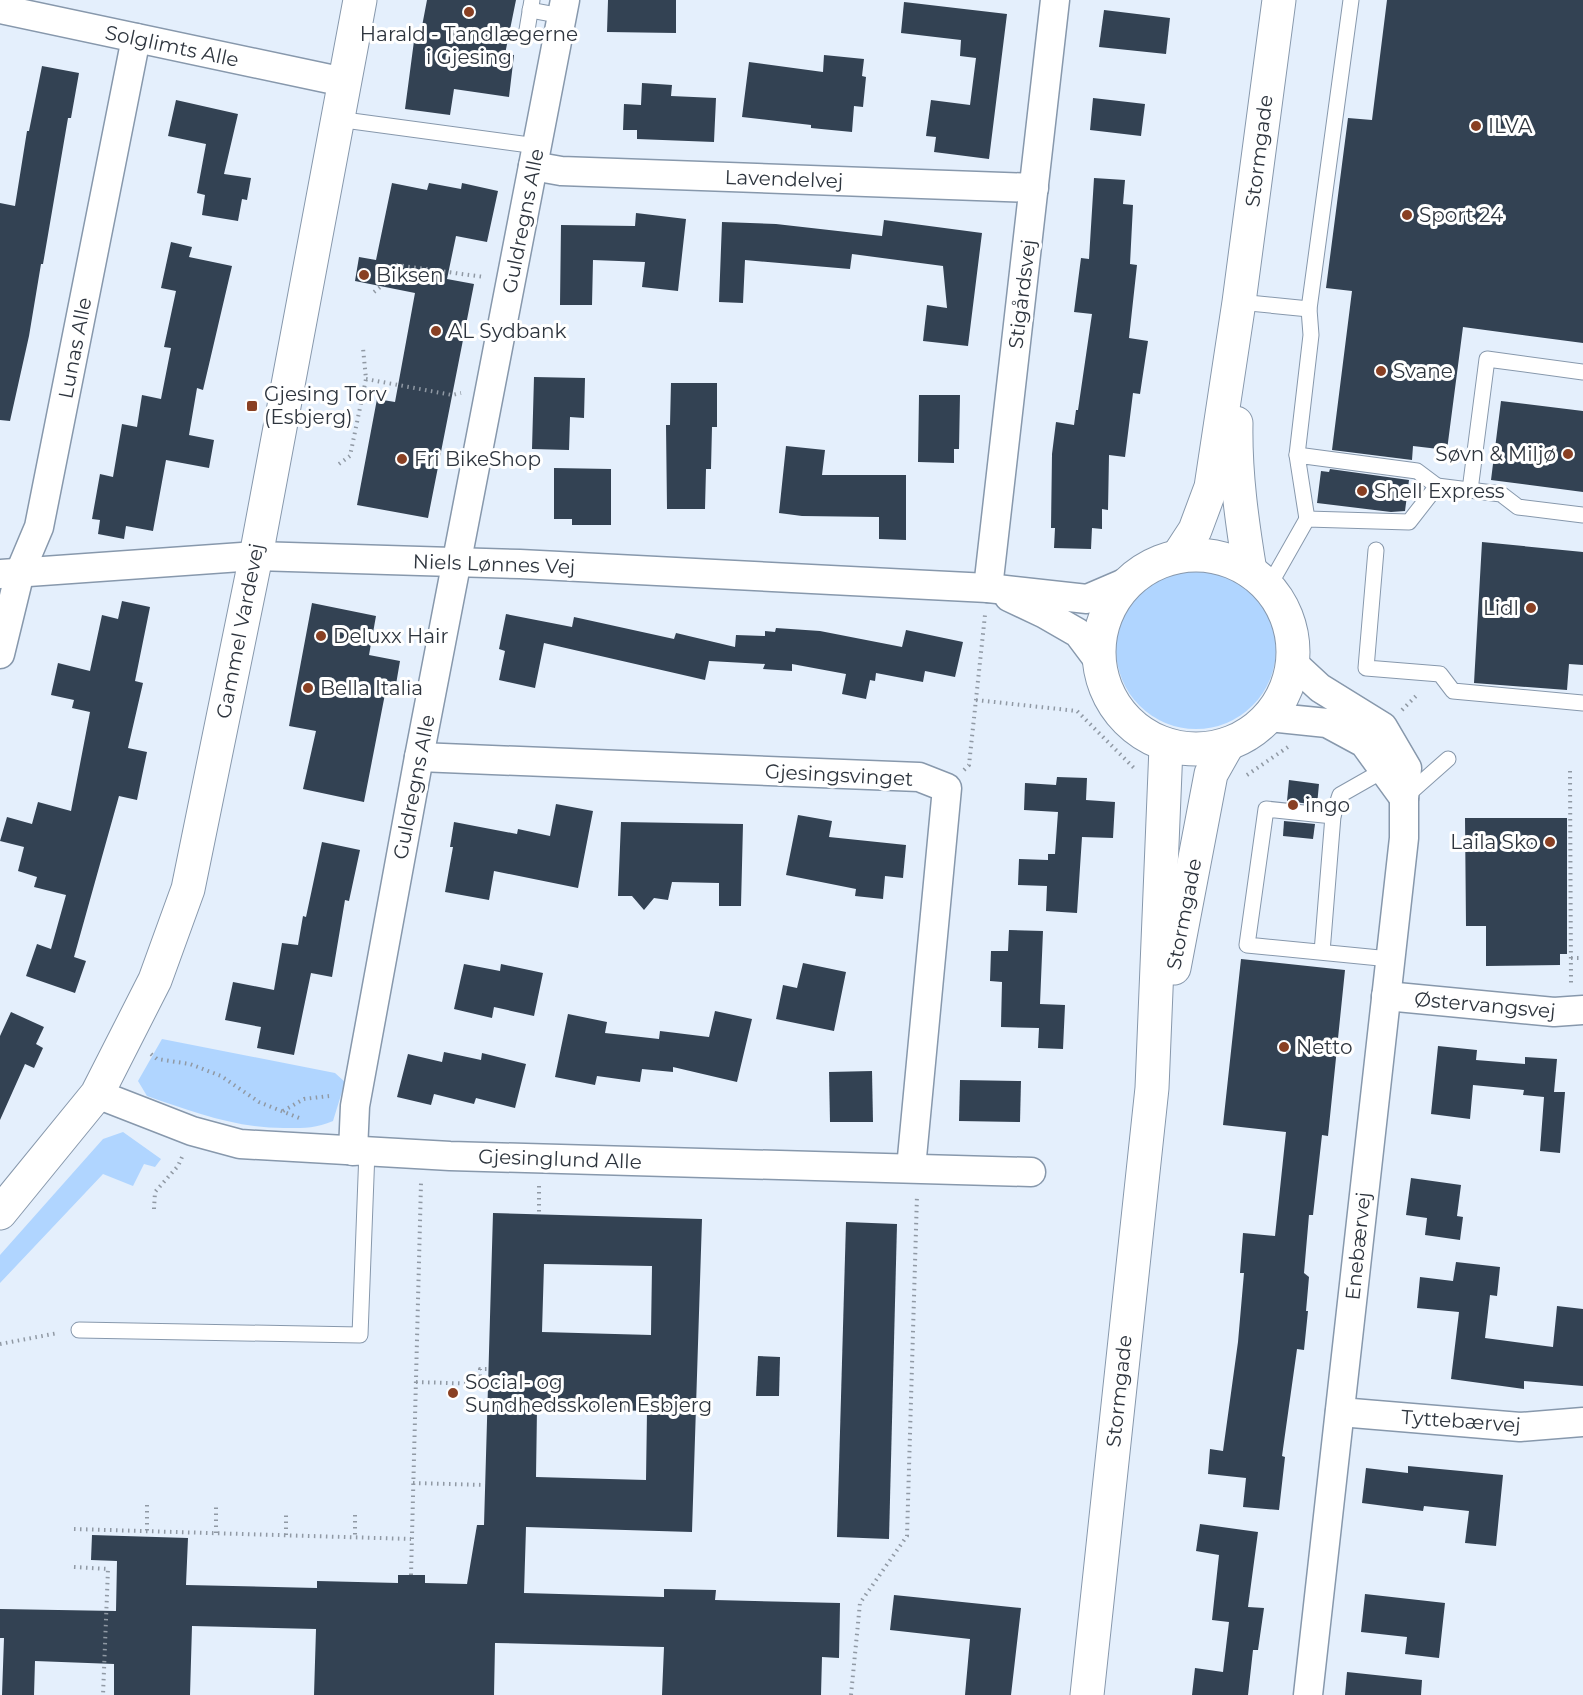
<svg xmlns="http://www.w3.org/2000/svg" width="1583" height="1695" font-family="Montserrat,sans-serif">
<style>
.green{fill:#b0d5ff}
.building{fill:#334253;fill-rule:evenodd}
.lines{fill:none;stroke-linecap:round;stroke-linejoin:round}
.service-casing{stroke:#8798ac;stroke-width:17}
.minor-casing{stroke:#8798ac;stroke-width:31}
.tertiary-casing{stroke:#8798ac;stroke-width:35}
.path{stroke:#9099a4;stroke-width:4;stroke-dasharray:1.5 4.5;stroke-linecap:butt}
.service{stroke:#fff;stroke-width:15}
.minor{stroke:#fff;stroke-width:28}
.tertiary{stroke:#fff;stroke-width:33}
.poi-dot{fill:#894023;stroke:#fff;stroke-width:2}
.labels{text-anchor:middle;stroke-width:6;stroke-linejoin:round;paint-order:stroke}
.poi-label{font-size:20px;fill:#2e353e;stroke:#fff;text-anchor:start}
.street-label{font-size:20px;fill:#2e353e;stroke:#fff}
</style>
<rect width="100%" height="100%" fill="#e4effc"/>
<g class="green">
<circle cx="1196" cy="649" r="80"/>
<path d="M 162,1039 L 335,1073 L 345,1082 L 333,1121 C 317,1128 305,1128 288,1128 C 238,1129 193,1112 147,1096 L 138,1081 Z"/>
<path d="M 123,1132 L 161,1159 L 155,1167 L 144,1164 L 133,1186 L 103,1174 L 0,1283 L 0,1255 L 103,1139 Z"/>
</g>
<g class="building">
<path d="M 427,0 L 516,0 L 505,54 L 514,55 L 509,97 L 454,89 L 450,115 L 405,109 L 414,41 L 419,42 Z"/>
<path d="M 608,0 L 676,0 L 676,33 L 607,32 Z"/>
<path d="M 1387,0 L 1583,0 L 1583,343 L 1463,327 L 1447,450 L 1413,446 L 1412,460 L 1332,450 L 1352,291 L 1326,288 L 1348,118 L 1372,120 Z"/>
<path d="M 904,2 L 1007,14 L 989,159 L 934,152 L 936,137 L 926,136 L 931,100 L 970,105 L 976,58 L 960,56 L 961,40 L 901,33 Z"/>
<path d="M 1104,10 L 1170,18 L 1166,54 L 1099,47 Z"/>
<path d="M 824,55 L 864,59 L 862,76 L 866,77 L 863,107 L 854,106 L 852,132 L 811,128 L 811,125 L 742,117 L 749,62 L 823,72 Z"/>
<path d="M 42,66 L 79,73 L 71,118 L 68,118 L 43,264 L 41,264 L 29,336 L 10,421 L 0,420 L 0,203 L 15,206 L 27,131 L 29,131 Z"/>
<path d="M 642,83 L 672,85 L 671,96 L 716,98 L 714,142 L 637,139 L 637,130 L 623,130 L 624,104 L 641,105 Z"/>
<path d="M 1093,98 L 1145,104 L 1141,136 L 1090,130 Z"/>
<path d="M 176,100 L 238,114 L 224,174 L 251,178 L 247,200 L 242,199 L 238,221 L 202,215 L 205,195 L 197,193 L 206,144 L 168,136 Z"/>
<path d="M 1094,178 L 1125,180 L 1123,204 L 1133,205 L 1130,264 L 1137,265 L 1129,338 L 1148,341 L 1140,394 L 1133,393 L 1125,457 L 1109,455 L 1108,510 L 1102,509 L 1102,529 L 1092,528 L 1091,549 L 1054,548 L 1055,528 L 1051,528 L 1052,454 L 1056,422 L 1074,425 L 1076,410 L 1078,410 L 1092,314 L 1074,312 L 1081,258 L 1089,259 Z"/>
<path d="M 392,183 L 427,190 L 429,183 L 461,189 L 462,183 L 498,191 L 487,242 L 456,236 L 447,279 L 474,284 L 428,518 L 357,505 L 377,399 L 395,402 L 415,293 L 355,281 L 359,257 L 376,260 Z"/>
<path d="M 636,213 L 686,219 L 678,291 L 642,287 L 645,262 L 593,260 L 592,305 L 560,305 L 561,225 L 635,226 Z"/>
<path d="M 884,220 L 982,233 L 968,346 L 923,341 L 927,305 L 947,308 L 943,266 L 852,254 L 850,269 L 745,260 L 743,303 L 719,302 L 722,222 L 776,224 L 882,236 Z"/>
<path d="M 171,242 L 192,247 L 189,257 L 232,266 L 203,390 L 197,388 L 189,435 L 214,440 L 209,468 L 166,460 L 153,531 L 126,526 L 124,539 L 98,534 L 100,520 L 92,519 L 100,474 L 113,477 L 122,424 L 137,427 L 142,395 L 161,399 L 171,348 L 164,347 L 176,291 L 161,288 Z"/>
<path d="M 534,377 L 585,378 L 584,418 L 570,417 L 569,450 L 532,449 Z"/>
<path d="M 671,383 L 717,383 L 717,427 L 712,427 L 711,469 L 706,469 L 705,509 L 667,509 L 666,425 L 670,425 Z"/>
<path d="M 919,395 L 960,395 L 959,449 L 954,449 L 954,463 L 918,462 Z"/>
<path d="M 1501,401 L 1583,411 L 1583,492 L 1491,480 Z"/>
<path d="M 786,446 L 825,450 L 822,475 L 906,475 L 906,540 L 879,539 L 879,517 L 802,516 L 779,513 Z"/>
<path d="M 554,468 L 611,469 L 611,525 L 572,525 L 572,519 L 554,519 Z"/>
<path d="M 1330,469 L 1409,480 L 1405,511 L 1391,512 L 1317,503 L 1321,471 L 1329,472 Z"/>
<path d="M 1482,542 L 1583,552 L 1583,665 L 1569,664 L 1567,690 L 1474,683 Z"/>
<path d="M 122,601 L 150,607 L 135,681 L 143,683 L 128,748 L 147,752 L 137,800 L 119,796 L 74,957 L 86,961 L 75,993 L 26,976 L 37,944 L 51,949 L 66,895 L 34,887 L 37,877 L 18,871 L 24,847 L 0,841 L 7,817 L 32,824 L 38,802 L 71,811 L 90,712 L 72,708 L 74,700 L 51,695 L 58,663 L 90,671 L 102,615 L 118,619 Z"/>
<path d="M 312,603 L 376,616 L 369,655 L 400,661 L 394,696 L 385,694 L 364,802 L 303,789 L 316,731 L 289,726 Z"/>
<path d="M 506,614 L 572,627 L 574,617 L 674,639 L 676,633 L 735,647 L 736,635 L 765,636 L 765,631 L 775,632 L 776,628 L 820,631 L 902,647 L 906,630 L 963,642 L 955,677 L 925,671 L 923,682 L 876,673 L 875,681 L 870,680 L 866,699 L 842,694 L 846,674 L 792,664 L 792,671 L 763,669 L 765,664 L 709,661 L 705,680 L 544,643 L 535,688 L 499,680 L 505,651 L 499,649 Z"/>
<path d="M 1057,777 L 1087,778 L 1086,800 L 1115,802 L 1113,838 L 1082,837 L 1077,913 L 1046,911 L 1047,886 L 1018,885 L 1019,859 L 1048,860 L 1048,854 L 1055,854 L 1058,812 L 1024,810 L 1025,783 L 1056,785 Z"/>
<path d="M 1289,780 L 1319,784 L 1317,805 L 1287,801 Z"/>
<path d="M 556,804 L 593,811 L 578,888 L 494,871 L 489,900 L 445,892 L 453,847 L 450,847 L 454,822 L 517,834 L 518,829 L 550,836 Z"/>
<path d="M 798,815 L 832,821 L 829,837 L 906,845 L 903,878 L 885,876 L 883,899 L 855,896 L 856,889 L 786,875 Z"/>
<path d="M 1465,818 L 1567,818 L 1567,954 L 1560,954 L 1560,965 L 1486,966 L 1486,926 L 1466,926 Z"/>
<path d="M 1284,821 L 1315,824 L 1313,839 L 1283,836 Z"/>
<path d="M 621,822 L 743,824 L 741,906 L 719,906 L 719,883 L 672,882 L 668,900 L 654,898 L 644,910 L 632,896 L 618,896 Z"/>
<path d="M 322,842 L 360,850 L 349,901 L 345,900 L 332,977 L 311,973 L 294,1055 L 257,1048 L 261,1027 L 225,1020 L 233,982 L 274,990 L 282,943 L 298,945 L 303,916 L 306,917 Z"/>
<path d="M 1009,930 L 1043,931 L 1040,1004 L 1065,1005 L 1063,1049 L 1038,1048 L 1039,1028 L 1001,1027 L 1002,982 L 990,981 L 991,951 L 1008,951 Z"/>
<path d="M 1241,959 L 1345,970 L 1328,1136 L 1322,1135 L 1313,1215 L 1309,1215 L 1304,1273 L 1309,1277 L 1306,1311 L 1308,1311 L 1304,1350 L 1297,1349 L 1282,1456 L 1285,1457 L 1279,1510 L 1243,1507 L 1246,1478 L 1208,1474 L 1210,1449 L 1223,1451 L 1238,1342 L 1244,1273 L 1240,1273 L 1243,1233 L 1275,1236 L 1286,1132 L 1223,1125 Z"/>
<path d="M 803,963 L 846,972 L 834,1031 L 776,1019 L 783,985 L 797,988 Z"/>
<path d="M 464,964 L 500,971 L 501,964 L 543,973 L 534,1016 L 494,1007 L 492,1018 L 454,1009 Z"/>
<path d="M 715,1011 L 752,1019 L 737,1082 L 673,1067 L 673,1072 L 642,1069 L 640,1082 L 597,1076 L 595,1085 L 555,1077 L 568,1014 L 607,1022 L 605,1033 L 659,1039 L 660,1031 L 709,1037 Z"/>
<path d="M 11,1012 L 44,1027 L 36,1044 L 43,1048 L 34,1068 L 25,1064 L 0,1120 L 0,1036 Z"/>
<path d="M 1438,1046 L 1477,1050 L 1476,1060 L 1525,1064 L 1525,1057 L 1557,1059 L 1554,1092 L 1565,1092 L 1560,1153 L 1540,1151 L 1544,1097 L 1523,1095 L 1524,1090 L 1473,1085 L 1470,1119 L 1431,1114 Z"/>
<path d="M 444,1052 L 481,1060 L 482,1053 L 526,1064 L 515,1108 L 476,1098 L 474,1104 L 434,1094 L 431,1105 L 397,1097 L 408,1054 L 442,1062 Z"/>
<path d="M 872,1071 L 873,1122 L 830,1122 L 829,1072 Z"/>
<path d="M 960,1080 L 1021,1081 L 1020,1122 L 959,1121 Z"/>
<path d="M 1411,1178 L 1461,1185 L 1457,1216 L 1463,1217 L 1460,1240 L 1425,1235 L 1427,1218 L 1406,1215 Z"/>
<path d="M 493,1213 L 702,1219 L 692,1532 L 526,1527 L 524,1593 L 664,1597 L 664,1589 L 716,1590 L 715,1600 L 840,1603 L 839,1658 L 822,1657 L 821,1695 L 662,1695 L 664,1647 L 495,1643 L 494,1695 L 314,1695 L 316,1629 L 192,1626 L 190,1695 L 114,1695 L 114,1664 L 35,1661 L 34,1695 L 2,1695 L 4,1638 L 0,1638 L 0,1609 L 116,1611 L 117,1561 L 91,1560 L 92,1535 L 188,1538 L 186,1585 L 317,1588 L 317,1581 L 398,1583 L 398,1575 L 425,1575 L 425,1583 L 467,1584 L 477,1525 L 484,1525 ZM 544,1264 L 652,1266 L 651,1335 L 542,1332 ZM 537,1408 L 647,1411 L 646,1480 L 536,1477 Z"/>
<path d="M 846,1222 L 897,1224 L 889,1539 L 837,1537 Z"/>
<path d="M 1456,1262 L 1500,1267 L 1497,1296 L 1490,1295 L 1485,1338 L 1553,1347 L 1557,1306 L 1583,1309 L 1583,1386 L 1524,1381 L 1524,1389 L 1451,1379 L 1459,1312 L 1417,1308 L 1420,1277 L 1453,1281 Z"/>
<path d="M 758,1356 L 780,1357 L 779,1396 L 756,1396 Z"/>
<path d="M 1408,1466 L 1503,1475 L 1496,1546 L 1465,1543 L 1469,1511 L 1424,1506 L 1423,1511 L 1362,1503 L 1366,1468 L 1408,1473 Z"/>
<path d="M 1200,1524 L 1258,1532 L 1248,1607 L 1264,1608 L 1258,1650 L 1253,1650 L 1248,1695 L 1192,1695 L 1195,1668 L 1223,1672 L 1229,1622 L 1212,1620 L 1219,1555 L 1196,1551 Z"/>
<path d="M 1365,1594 L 1445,1603 L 1439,1658 L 1405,1654 L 1407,1637 L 1361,1632 Z"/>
<path d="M 894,1595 L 1021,1608 L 1011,1695 L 965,1695 L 970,1639 L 890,1630 Z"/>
<path d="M 1347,1672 L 1422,1680 L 1421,1695 L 1345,1695 Z"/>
</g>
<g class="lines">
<defs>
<g id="service">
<path d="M 530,10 L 562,16"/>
<path d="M 526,36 L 532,0"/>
<path d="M 337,119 L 537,146"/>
<path d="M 1239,302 L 1309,309"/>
<path d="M 1297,455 L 1311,335 L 1309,309 L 1351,0"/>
<path d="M 1470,490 L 1487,359 L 1583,372"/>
<path d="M 1307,519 L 1297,455 L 1417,471 L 1437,486"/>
<path d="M 1376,550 L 1366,668 L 1440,674 L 1453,691 L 1583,703"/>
<path d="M 1269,586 L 1307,519 L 1409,522 L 1437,486 L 1501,494 L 1518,507 L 1583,515"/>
<path d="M 1404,798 L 1448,759"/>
<path d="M 1333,816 L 1340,795 L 1384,770"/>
<path d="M 1322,952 L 1333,816 L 1266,809 L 1247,945 L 1390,959"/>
<path d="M 79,1330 L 360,1335 L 367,1151"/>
</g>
<g id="minor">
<path d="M 0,9 L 344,82"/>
<path d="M 533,166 L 561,171 L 1034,188"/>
<path d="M 0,574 L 256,556 L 520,564 L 988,588 L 1087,599 L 1129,581"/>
<path d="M 988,588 L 1055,0"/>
<path d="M 1009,597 L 1045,614 L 1078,633 L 1099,661"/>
<path d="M 0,654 L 20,572 L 39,527 L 136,38"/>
<path d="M 1293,663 L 1320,688 L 1383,727 L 1407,768 L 1404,798 L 1404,838 L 1308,1695"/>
<path d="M 1268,717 L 1327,723 L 1364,743 L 1404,798"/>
<path d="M 419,757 L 919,777 L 947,788 L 911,1168"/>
<path d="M 1386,996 L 1554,1012 L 1583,1010"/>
<path d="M 97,1094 L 192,1131 L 240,1144 L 450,1156 L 1031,1172"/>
<path d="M 353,1151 L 355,1106 L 419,757 L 565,0"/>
<path d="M 1340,1412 L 1520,1427 L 1583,1422"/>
</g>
<g id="tertiary">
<path d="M 1236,423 C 1235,473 1242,522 1250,571"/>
<circle cx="1196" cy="652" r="97"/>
<path d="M 1178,556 L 1195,530 L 1211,487 L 1239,302 L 1279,0"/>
<path d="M 1174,968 L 1211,774 L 1228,744"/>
<path d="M 0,1213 L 97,1094 L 155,980 L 188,889 L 256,556 L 360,0"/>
<path d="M 1087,1695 L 1152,1088 L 1166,747"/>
</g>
</defs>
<use href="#service" class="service-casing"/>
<use href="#minor" class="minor-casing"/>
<use href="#tertiary" class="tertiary-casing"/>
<g class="path">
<path d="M 374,292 L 388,281 L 396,265 L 484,277"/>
<path d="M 366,379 L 452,395 L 461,393"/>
<path d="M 339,464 L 350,456 L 366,379 L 363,348"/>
<path d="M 976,700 L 1077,711 L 1136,770"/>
<path d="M 1402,710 L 1418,694"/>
<path d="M 964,770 L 969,765 L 985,615"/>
<path d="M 1570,771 L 1571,983"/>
<path d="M 1247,775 L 1288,747"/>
<path d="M 1571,958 L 1583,958"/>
<path d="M 151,1054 L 157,1059 L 190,1064 L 221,1076 L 259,1102 L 299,1118"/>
<path d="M 283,1111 L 304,1099 L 329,1096"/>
<path d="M 539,1186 L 539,1214"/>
<path d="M 154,1209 L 155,1192 L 178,1166 L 182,1157"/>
<path d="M 0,1344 L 58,1333"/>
<path d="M 416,1382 L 480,1384 L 480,1369 L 489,1369"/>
<path d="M 413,1483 L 485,1485"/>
<path d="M 147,1505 L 147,1531"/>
<path d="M 355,1515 L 355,1537"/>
<path d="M 74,1529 L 411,1539"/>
<path d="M 216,1533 L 216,1507"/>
<path d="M 286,1535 L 286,1513"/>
<path d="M 74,1567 L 108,1569 L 103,1695"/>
<path d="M 411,1575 L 421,1183"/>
<path d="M 851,1695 L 860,1603 L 907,1536 L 917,1195"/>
</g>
<use href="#service" class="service"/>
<use href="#minor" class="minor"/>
<use href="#tertiary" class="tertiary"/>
</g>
<g class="poi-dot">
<circle cx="469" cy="12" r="6"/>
<circle cx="1476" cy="126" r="6"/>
<circle cx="1407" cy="215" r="6"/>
<circle cx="364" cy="275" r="6"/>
<circle cx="436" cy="331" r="6"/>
<circle cx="1381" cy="371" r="6"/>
<rect x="246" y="400" width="12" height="12" rx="3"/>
<circle cx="1568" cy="454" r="6"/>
<circle cx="402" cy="459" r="6"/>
<circle cx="1362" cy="491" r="6"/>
<circle cx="1531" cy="608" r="6"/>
<circle cx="321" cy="636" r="6"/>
<circle cx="308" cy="688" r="6"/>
<circle cx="1293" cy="805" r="6"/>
<circle cx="1550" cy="842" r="6"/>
<circle cx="1284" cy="1047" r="6"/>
<circle cx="453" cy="1393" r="6"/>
</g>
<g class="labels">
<g class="poi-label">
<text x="469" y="41" text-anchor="middle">Harald - Tandlægerne<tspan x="469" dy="23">i Gjesing</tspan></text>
<text x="1488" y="133">ILVA</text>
<text x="1419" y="222">Sport 24</text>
<text x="376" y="282">Biksen</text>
<text x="448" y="338">AL Sydbank</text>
<text x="1393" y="378">Svane</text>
<text x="264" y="401">Gjesing Torv<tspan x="264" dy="23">(Esbjerg)</tspan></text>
<text x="1556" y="461" text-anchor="end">Søvn &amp; Miljø</text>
<text x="414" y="466">Fri BikeShop</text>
<text x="1374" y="498">Shell Express</text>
<text x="1519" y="615" text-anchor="end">Lidl</text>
<text x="333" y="643">Deluxx Hair</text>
<text x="320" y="695">Bella Italia</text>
<text x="1305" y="812">ingo</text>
<text x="1538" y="849" text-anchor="end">Laila Sko</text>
<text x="1296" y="1054">Netto</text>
<text x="465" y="1389">Social- og<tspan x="465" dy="23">Sundhedsskolen Esbjerg</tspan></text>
</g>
<g class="street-label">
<text transform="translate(172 46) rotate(12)" y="7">Solglimts Alle</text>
<text transform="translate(1259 151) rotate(-83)" y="7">Stormgade</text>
<text transform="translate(784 179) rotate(2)" y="7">Lavendelvej</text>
<text transform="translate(523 221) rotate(-79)" y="7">Guldregns Alle</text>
<text transform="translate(1022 294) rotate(-83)" y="7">Stigårdsvej</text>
<text transform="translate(75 348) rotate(-79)" y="7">Lunas Alle</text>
<text transform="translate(494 564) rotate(2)" y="7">Niels Lønnes Vej</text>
<text transform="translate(240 631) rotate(-79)" y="7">Gammel Vardevej</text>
<text transform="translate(839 775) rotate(3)" y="7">Gjesingsvinget</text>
<text transform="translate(414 787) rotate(-79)" y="7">Guldregns Alle</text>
<text transform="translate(1184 914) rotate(-79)" y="7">Stormgade</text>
<text transform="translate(1485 1005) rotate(5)" y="7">Østervangsvej</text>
<text transform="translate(560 1159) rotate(2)" y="7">Gjesinglund Alle</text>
<text transform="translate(1358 1246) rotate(-84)" y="7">Enebærvej</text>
<text transform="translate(1119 1391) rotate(-84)" y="7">Stormgade</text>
<text transform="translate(1461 1421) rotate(4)" y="7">Tyttebærvej</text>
</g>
</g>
</svg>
